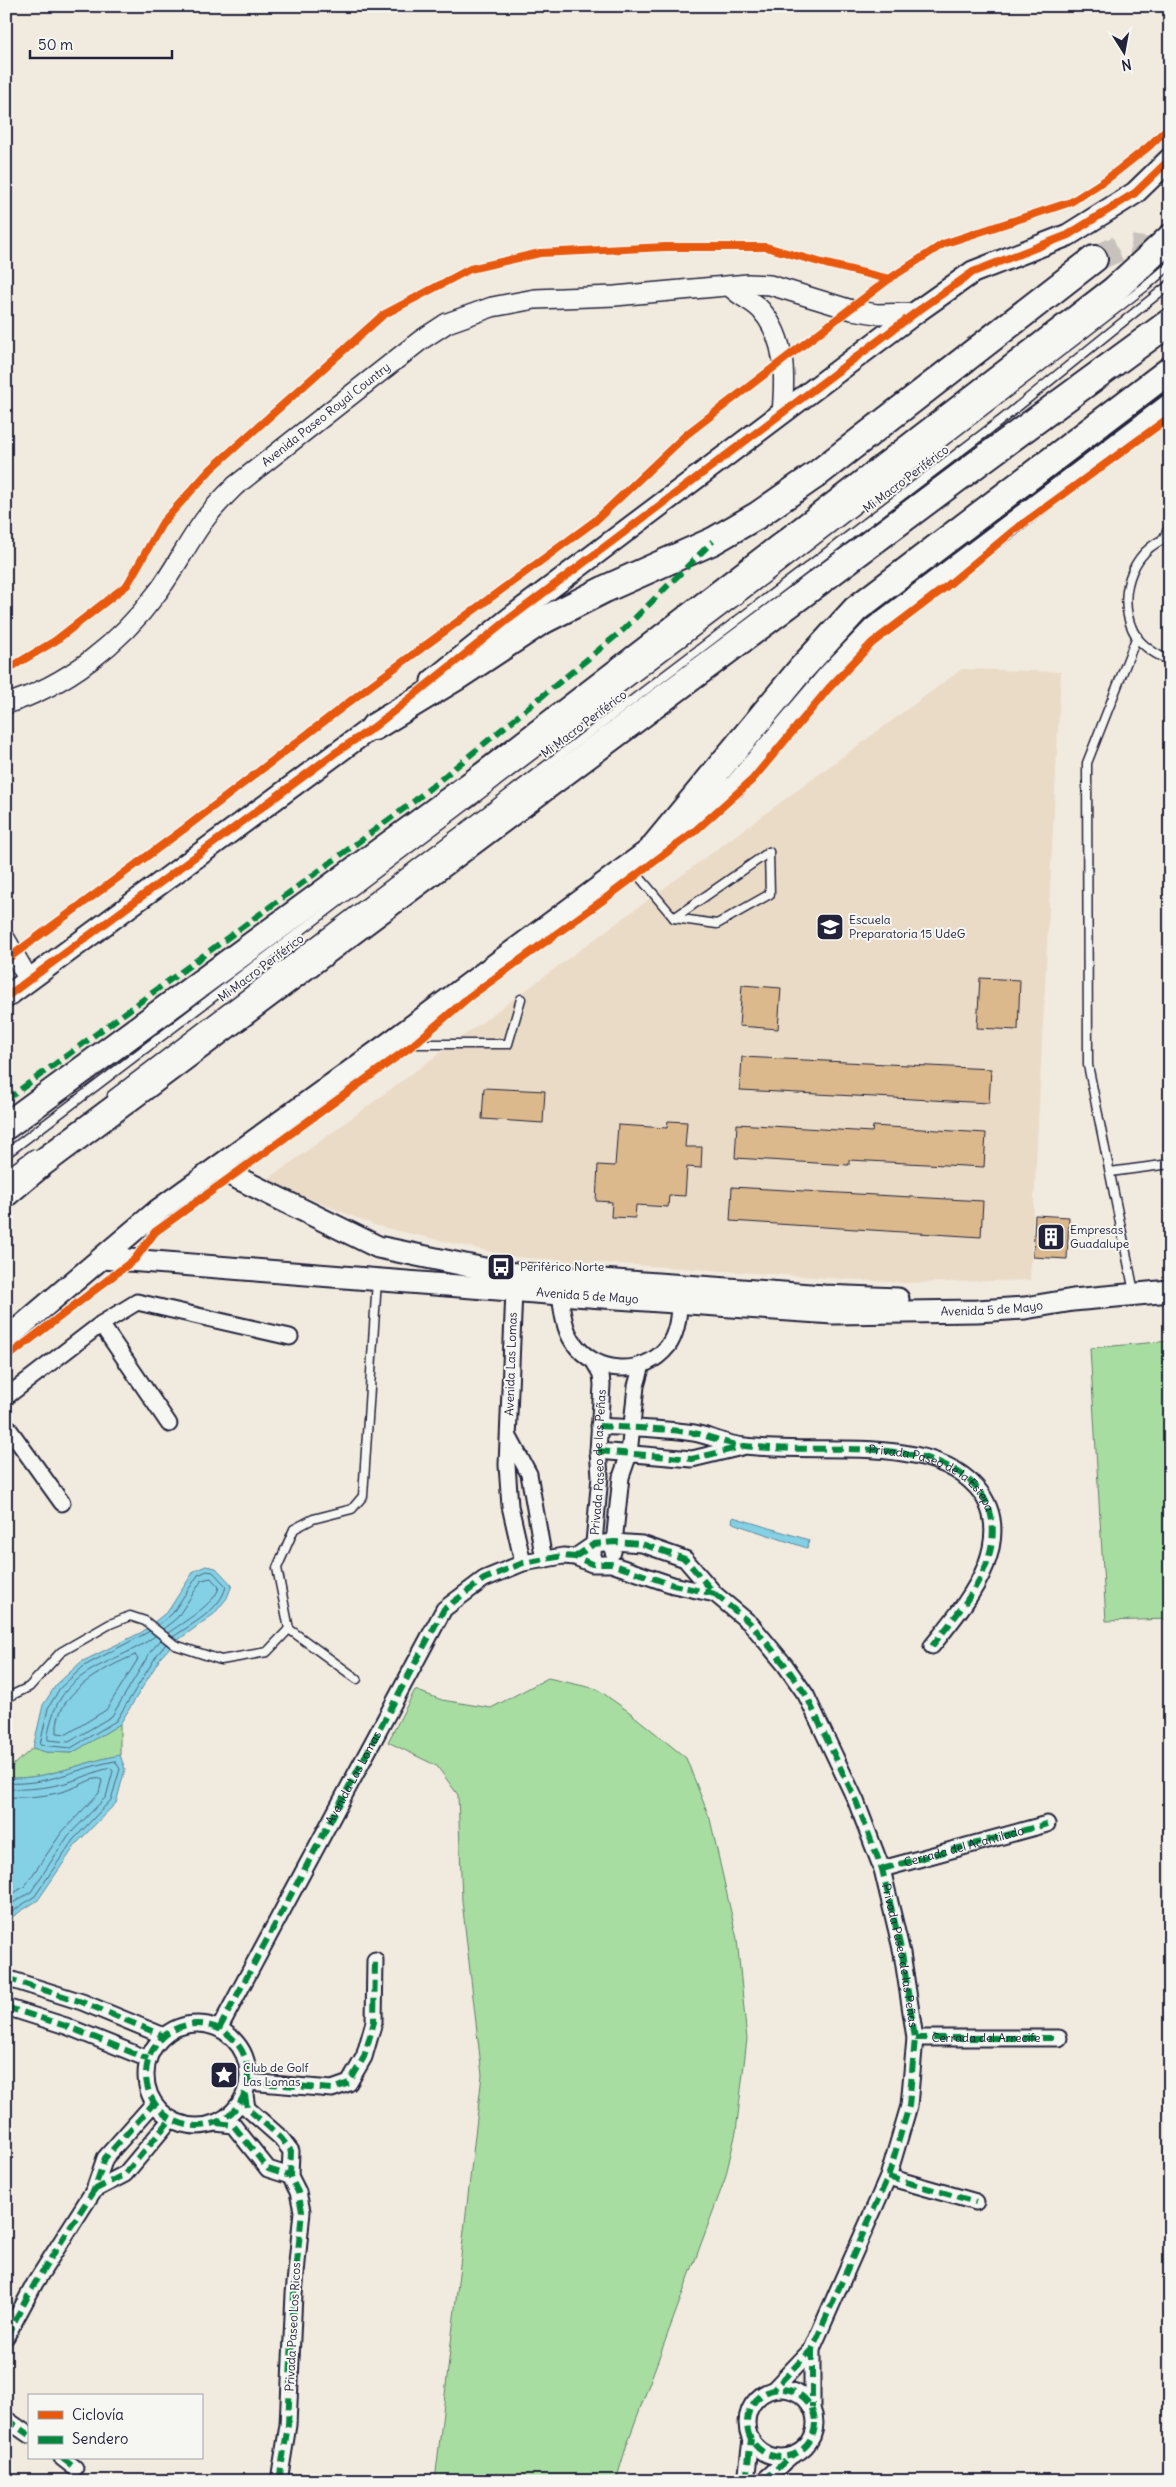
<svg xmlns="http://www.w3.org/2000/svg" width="1176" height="2487" font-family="Delius,sans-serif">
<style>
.built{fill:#eadbc6}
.green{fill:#a7dda0;stroke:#64806e}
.water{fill:#84d0e4;stroke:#5d8aa0}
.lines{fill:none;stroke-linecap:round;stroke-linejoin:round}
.shore{stroke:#49687f;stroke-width:1}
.building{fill:#dbb98d;stroke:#22223b}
.motorway-tunnel{stroke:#c8c2bd;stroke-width:26;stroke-dasharray:26 13;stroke-linecap:butt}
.service-casing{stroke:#22223b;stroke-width:11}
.minor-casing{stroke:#22223b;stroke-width:19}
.tertiary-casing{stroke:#22223b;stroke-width:22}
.secondary-casing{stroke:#22223b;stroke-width:25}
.motorway-casing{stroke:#22223b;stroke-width:30}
.service{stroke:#f6f6f2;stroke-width:8}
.minor{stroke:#f6f6f2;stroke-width:15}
.tertiary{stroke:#f6f6f2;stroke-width:19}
.secondary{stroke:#f6f6f2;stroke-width:21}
.motorway{stroke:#f6f6f2;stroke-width:26}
.quiet{stroke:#00873e;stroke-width:6;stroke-dasharray:12 6;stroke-linecap:butt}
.cycleway-casing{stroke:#f6f6f2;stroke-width:11}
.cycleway{stroke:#e8590c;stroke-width:8}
.labels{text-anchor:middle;stroke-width:4;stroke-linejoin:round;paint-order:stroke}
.street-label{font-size:12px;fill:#22223b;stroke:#f6f6f2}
.poi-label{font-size:12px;fill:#22223b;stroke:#f6f6f2;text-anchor:start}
</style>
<rect width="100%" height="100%" fill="#f1eade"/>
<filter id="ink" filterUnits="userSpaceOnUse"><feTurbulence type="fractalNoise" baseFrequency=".02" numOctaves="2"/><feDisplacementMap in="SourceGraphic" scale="10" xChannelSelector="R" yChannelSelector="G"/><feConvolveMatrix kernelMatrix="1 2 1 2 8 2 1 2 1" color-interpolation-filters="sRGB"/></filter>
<g filter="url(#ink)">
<path class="built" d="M 962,669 L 1061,672 L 1030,1280 L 905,1283 L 515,1257 L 377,1226 L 266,1181 Z"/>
<g class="green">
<path d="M 1170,1341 L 1170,1619 L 1106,1621 L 1090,1348 Z"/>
<path d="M 548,1678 L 597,1689 L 628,1711 L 686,1758 L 710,1819 L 737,1939 L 747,2039 L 736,2132 L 725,2179 L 627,2444 L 616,2481 L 435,2481 L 482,2075 L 462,1901 L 458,1795 L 437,1766 L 388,1742 L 415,1690 L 442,1700 L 491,1708 Z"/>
<path d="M 120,1724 L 120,1755 C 82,1762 47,1780 6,1778 L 6,1771 L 33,1748 L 46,1752 L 72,1753 Z"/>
</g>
<g class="water">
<path d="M 733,1517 L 809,1540 L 807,1548 L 735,1524 L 732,1522 Z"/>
<path d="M 206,1566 L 216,1568 L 232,1585 L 227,1598 L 214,1614 L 174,1643 L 161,1657 L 120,1724 L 72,1753 L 46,1752 L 33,1748 L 43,1705 L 56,1685 L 81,1662 L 142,1632 L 168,1611 L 194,1571 Z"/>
<path d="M 120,1755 L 125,1769 L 116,1803 L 77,1843 L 38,1900 L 12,1917 L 6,1925 L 6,1778 C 47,1780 82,1762 120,1755 Z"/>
</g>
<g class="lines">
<g class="shore">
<path d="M 158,1625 L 172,1614 L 198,1575 L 207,1571 L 213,1572 L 226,1586 C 221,1610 191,1624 173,1637"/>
<path d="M 163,1629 L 177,1618 L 202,1580 L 211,1578 L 219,1587 C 216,1603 182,1623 168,1633"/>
<path d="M 150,1631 L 84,1666 L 60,1688 L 48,1708 L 40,1745 L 71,1748 L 116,1721 L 157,1655 L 166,1644"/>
<path d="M 155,1636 C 118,1664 65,1666 51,1721 C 50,1727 47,1734 48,1740 L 69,1742 L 112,1716 L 151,1651 L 161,1640"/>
<path d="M 135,1655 L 138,1659 L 106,1710 L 67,1734 L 57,1733 C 54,1693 104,1668 135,1655 Z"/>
<path d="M 6,1783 C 48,1786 76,1768 115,1761 L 120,1769 L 111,1800 L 73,1840 L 35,1896 L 6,1916"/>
<path d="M 6,1789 C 26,1790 49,1788 69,1782 C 83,1778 95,1771 110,1768 L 113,1771 L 106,1797 L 68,1836 L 31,1892 L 6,1907"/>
<path d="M 6,1797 C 27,1798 54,1796 73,1788 C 81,1785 96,1775 102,1780 L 99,1793 L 62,1832 L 25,1886 L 6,1898"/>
</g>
</g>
<g class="building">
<path d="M 980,978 L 1020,980 L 1018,1030 L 977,1028 Z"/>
<path d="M 742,985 L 781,988 L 778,1029 L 739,1026 Z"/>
<path d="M 742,1057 L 991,1069 L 989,1103 L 740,1090 Z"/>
<path d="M 484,1088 L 545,1091 L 543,1123 L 482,1119 Z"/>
<path d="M 668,1121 L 687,1122 L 685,1147 L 702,1147 L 701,1168 L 687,1167 L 685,1196 L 669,1195 L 668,1207 L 636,1205 L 635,1218 L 611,1217 L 612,1202 L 596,1201 L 598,1165 L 615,1166 L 618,1125 L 667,1128 Z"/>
<path d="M 737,1124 L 872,1132 L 873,1126 L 986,1133 L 984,1167 L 849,1160 L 849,1165 L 735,1158 Z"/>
<path d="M 732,1187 L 983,1201 L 981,1237 L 730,1221 Z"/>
<path d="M 1035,1215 L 1069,1217 L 1067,1259 L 1033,1257 Z"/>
</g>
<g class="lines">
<path class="motorway-tunnel" d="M 1094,259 L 1122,247 L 1157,252 L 1170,264"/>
<defs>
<g id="service">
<path d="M 1170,537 C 1129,549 1115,602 1136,636 C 1144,648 1157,655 1170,661"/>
<path d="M 1163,539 L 1170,526"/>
<path d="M 631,867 L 674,918 L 717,924 L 770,894 L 769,852"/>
<path d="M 674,918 L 769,852"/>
<path d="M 395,1044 L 508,1044 L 521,999"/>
<path d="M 112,1095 L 1000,421 L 1170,284"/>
<path d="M 6,1154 L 777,570 L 1146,286 L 1170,265"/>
<path d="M 1110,1172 L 1170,1164"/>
<path d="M 6,1174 L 33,1154"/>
<path d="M 1134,1292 L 1088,1065 L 1087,763 L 1137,636"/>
<path d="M 357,1679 L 289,1629 L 277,1568 L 294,1529 L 313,1519 L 352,1509 L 363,1496 L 377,1280"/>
<path d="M 6,1698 L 29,1687 L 61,1652 L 110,1624 L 130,1616 L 145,1621 L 175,1645 L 221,1660 L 267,1652 L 289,1629"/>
</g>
<g id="minor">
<path d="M 514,1290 L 507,1465 L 510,1506 L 523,1563"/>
<path d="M 560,1294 C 562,1310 564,1329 573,1342 C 595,1374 643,1378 668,1346 C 677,1333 679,1317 679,1302"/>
<path d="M 101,1324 L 169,1424"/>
<path d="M 6,1397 L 101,1324 L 137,1302 L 290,1337"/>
<path d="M 6,1425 L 62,1503"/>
<path id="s1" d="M 599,1426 C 630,1428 663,1428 694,1433 C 711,1436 727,1445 745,1446 C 797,1452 851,1445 903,1453 C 963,1462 1011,1498 986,1565 C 974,1595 952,1621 932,1646"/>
<path d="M 509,1437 L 529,1474 L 544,1560"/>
<path d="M 598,1451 L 692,1459 L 742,1447"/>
<path d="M 613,1552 L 621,1477 L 629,1454 L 636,1386 L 642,1365"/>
<path id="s2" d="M 593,1554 L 600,1476 L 598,1451 L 602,1385 L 601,1374 L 594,1362"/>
<path id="s3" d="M 575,1557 L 594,1544 L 614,1542 L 642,1544 L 685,1559 L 715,1594 L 751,1624 L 785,1665 L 806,1695 L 856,1801 L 882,1869 L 902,1953 L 915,2038 L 909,2106 L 888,2177 L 812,2349 L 774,2389"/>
<path d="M 882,1869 L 1047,1824"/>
<path d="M 6,1978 L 82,2002 L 164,2036"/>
<path d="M 6,2007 L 66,2026 L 148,2059"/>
<circle cx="197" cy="2075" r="51"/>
<path d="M 219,2029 L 444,1609 L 484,1579 L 523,1563 L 563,1556 L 575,1557 L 592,1564 L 611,1564 L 673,1585 L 715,1594"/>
<path id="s4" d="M 915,2038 L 1059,2038"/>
<path d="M 248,2082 L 332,2089 L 349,2083 L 364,2057 L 374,2022 L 375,1960"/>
<path d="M 245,2095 L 247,2108 L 281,2138 L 291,2151 L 290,2176 L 298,2192 L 302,2211 L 294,2294 L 288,2425 L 279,2481"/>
<path d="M 216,2123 L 233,2125 L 268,2169 L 290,2176"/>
<path d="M 888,2177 L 976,2202"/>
<path d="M 94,2190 L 125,2174 L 171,2119"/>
<path d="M 6,2337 L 35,2283 L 94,2190 L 105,2158 L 154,2103"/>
<path d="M 812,2349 L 812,2407"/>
<circle cx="781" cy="2423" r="34"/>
<path d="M 6,2419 L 29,2435"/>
<path d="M 62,2458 L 75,2468"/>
<path d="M 746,2481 L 751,2439"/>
<path d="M 763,2481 L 791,2456"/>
</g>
<g id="tertiary">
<path d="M 730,286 C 739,297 752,300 761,310 C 787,340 785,377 782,414"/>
<path id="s5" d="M 6,704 C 66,686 120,643 157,593 C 176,568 189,539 209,514 C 217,504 226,495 235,486 L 421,340 L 447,323 L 492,307 L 535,299 L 615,296 L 748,284 L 770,285 L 852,310 L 877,314 L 915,313"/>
<path d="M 6,940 L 29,980"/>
</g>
<g id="secondary">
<path d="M 432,681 L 509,619 L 915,313 L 973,272 L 1068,235 L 1135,193 L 1170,159"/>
<path d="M 6,997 L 386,717"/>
<path d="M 217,1168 L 378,1247 L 504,1273 L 824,1296 L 898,1299"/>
<path id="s6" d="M 103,1258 L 560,1294 L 833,1313 L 977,1311 L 1025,1308 L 1073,1300 L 1170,1291"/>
<path d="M 6,1339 L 157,1211 L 388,1044 L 735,786 L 829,675 L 874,628 L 1170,404"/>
</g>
<g id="motorway">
<path d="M 374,727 L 458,676 L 540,622 L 605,589 L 713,541 L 758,515 L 817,474 L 1094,259"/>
<path d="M 654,847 L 801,669 L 856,609 L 1170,370"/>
<path d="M 6,1126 L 483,776 L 1114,290 L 1170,238"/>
<path d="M 6,1193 L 42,1163 L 986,457 L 1170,322"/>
</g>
</defs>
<use href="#service" class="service-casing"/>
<use href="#minor" class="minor-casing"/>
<use href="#tertiary" class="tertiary-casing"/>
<use href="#secondary" class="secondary-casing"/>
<use href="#motorway" class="motorway-casing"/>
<use href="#service" class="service"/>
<use href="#minor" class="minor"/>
<use href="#tertiary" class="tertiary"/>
<use href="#secondary" class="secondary"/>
<use href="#motorway" class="motorway"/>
<g class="quiet">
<path d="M 6,1100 L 413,802 L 623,630 L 713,541"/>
<path d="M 599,1426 C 630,1428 663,1428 694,1433 C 711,1436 727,1445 745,1446 C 797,1452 851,1445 903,1453 C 963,1462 1011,1498 986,1565 C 974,1595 952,1621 932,1646"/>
<path d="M 598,1451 L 692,1459 L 741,1447"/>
<path d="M 575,1557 L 594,1544 L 614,1542 L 642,1544 L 685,1559 L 715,1594 L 751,1624 L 785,1665 L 806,1695 L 856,1801 L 882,1869 L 902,1953 L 915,2038 L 909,2106 L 888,2177 L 812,2349 L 774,2389"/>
<path id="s7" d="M 882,1869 L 1047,1824"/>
<path d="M 6,1978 L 82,2002 L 164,2036"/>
<path d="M 6,2007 L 66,2026 L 148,2059"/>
<circle cx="197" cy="2075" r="51"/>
<path id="s8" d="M 219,2029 L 444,1609 L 484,1579 L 523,1563 L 563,1556 L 575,1557 L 592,1564 L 611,1564 L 673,1585 L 715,1594"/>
<path d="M 915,2038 L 1059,2038"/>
<path d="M 248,2082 L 332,2089 L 349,2083 L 364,2057 L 374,2022 L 375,1960"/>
<path d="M 245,2095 L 247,2108 L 281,2138 L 291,2151 L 290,2176 L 298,2192 L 302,2211 L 294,2294 L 288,2425 L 279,2481"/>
<path d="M 217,2123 L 233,2125 L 268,2169 L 290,2176"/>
<path d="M 888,2177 L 976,2202"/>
<path d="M 94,2190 L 125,2174 L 171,2119"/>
<path d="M 6,2337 L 35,2283 L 94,2190 L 105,2158 L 154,2103"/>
<path d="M 812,2349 L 812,2407"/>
<circle cx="781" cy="2423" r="34"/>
<path d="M 6,2419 L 29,2435"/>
<path d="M 62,2458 L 75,2468"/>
<path d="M 746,2481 L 751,2439"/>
<path d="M 763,2481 L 791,2456"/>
</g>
<defs>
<g id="cycleway">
<path d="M 6,670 L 55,641 L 127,585 L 163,522 L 211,469 L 383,315 L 470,269 L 540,253 L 666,247 L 766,247 L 826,264 L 889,279"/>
<path d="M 6,960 L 184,829 L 370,686 L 595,521 L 687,434 L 889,279 L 943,244 L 1071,202 L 1107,179 L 1148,147 L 1170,126"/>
<path d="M 6,997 L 335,753 L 374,727 L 509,619 L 915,313 L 973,272 L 1068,235 L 1135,193 L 1170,159"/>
<path d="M 6,1358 L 135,1259 L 155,1232 L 413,1045 L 469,997 L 606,898 L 695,831 L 752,780 L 829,688 L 872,643 L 947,586 L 1013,531 L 1170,417"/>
</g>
</defs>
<use href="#cycleway" class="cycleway-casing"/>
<use href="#cycleway" class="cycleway"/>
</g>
</g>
<defs>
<symbol id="university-square" viewBox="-11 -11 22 22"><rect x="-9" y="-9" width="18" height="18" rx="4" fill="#22223b" stroke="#f6f6f2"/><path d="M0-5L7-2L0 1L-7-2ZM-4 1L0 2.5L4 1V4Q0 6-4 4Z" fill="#fff"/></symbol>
<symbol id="building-square" viewBox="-11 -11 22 22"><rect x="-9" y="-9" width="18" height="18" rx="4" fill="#22223b" stroke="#f6f6f2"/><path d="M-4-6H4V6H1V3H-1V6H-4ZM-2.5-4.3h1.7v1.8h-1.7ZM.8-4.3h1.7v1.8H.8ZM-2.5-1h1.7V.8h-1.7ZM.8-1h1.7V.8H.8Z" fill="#fff"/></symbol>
<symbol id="bus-square" viewBox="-11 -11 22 22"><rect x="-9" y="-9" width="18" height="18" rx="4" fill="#22223b" stroke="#f6f6f2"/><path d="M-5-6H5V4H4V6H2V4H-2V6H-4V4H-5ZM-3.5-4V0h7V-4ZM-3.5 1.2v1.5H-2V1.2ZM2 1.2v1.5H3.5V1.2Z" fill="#fff"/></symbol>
<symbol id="sight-square" viewBox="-11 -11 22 22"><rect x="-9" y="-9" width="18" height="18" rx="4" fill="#22223b" stroke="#f6f6f2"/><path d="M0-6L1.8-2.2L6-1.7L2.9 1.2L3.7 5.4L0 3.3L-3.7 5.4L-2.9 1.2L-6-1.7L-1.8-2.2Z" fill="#fff"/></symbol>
</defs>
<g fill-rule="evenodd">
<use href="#university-square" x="814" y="911" width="32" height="32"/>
<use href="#building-square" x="1035" y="1221" width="32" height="32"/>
<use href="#bus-square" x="485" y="1251" width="32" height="32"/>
<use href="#sight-square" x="208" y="2059" width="32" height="32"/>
</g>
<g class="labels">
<g class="street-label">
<text dy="4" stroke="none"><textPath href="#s5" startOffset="439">Avenida Paseo Royal Country</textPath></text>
<text transform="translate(906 479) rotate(-37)" y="4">Mi Macro Periférico</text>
<text transform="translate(584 724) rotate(-37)" y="4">Mi Macro Periférico</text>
<text transform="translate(261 968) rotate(-37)" y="4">Mi Macro Periférico</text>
<text dy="4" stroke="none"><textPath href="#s6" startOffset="486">Avenida 5 de Mayo</textPath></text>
<text dy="4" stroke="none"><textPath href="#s6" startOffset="891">Avenida 5 de Mayo</textPath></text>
<text transform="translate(511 1364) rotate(-88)" y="4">Avenida Las Lomas</text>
<text dy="4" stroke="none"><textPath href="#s2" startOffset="92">Privada Paseo de las Peñas</textPath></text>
<text dy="4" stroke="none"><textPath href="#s1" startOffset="344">Privada Paseo de la Estepa</textPath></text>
<text dy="4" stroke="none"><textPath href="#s8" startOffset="285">Avenida Las Lomas</textPath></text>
<text dy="4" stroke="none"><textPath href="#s7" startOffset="85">Cerrada del Acantilado</textPath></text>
<text dy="4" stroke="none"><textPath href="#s3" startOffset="578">Privada Paseo de las Peñas</textPath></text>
<text dy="4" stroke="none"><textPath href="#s4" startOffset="71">Cerrada del Arrecife</textPath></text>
<text transform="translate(293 2327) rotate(-87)" y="4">Privada Paseo Los Ricos</text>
</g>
<g class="poi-label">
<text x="849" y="924">Escuela<tspan x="849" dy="14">Preparatoria 15 UdeG</tspan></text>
<text x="1070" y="1234">Empresas<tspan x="1070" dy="14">Guadalupe</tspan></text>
<text x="520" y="1271">Periférico Norte</text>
<text x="243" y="2072">Club de Golf<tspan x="243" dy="14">Las Lomas</tspan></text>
</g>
</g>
<rect width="1176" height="2487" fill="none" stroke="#f6f6f2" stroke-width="25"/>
<rect x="12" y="12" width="1151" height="2462" fill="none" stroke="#22223b" stroke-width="2" filter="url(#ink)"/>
<rect x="28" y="2394" width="175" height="65" fill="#f6f6f2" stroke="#a1a1a9"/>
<rect x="38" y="2411" width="25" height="8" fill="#e8590c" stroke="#a1a1a9"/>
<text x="72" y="2420" font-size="15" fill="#22223b">Ciclovía</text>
<rect x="38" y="2436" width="25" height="8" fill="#00873e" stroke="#a1a1a9"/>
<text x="72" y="2444" font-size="15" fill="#22223b">Sendero</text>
<g transform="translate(1124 52) rotate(169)" stroke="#f6f6f2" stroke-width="4" paint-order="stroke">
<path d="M0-4L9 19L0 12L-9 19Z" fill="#22223b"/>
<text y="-8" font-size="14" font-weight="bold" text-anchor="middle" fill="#22223b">N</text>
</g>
<path d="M30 50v8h142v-8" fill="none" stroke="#22223b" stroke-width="2.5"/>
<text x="38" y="50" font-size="15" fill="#22223b" stroke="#f6f6f2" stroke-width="4" paint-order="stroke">50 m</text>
</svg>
